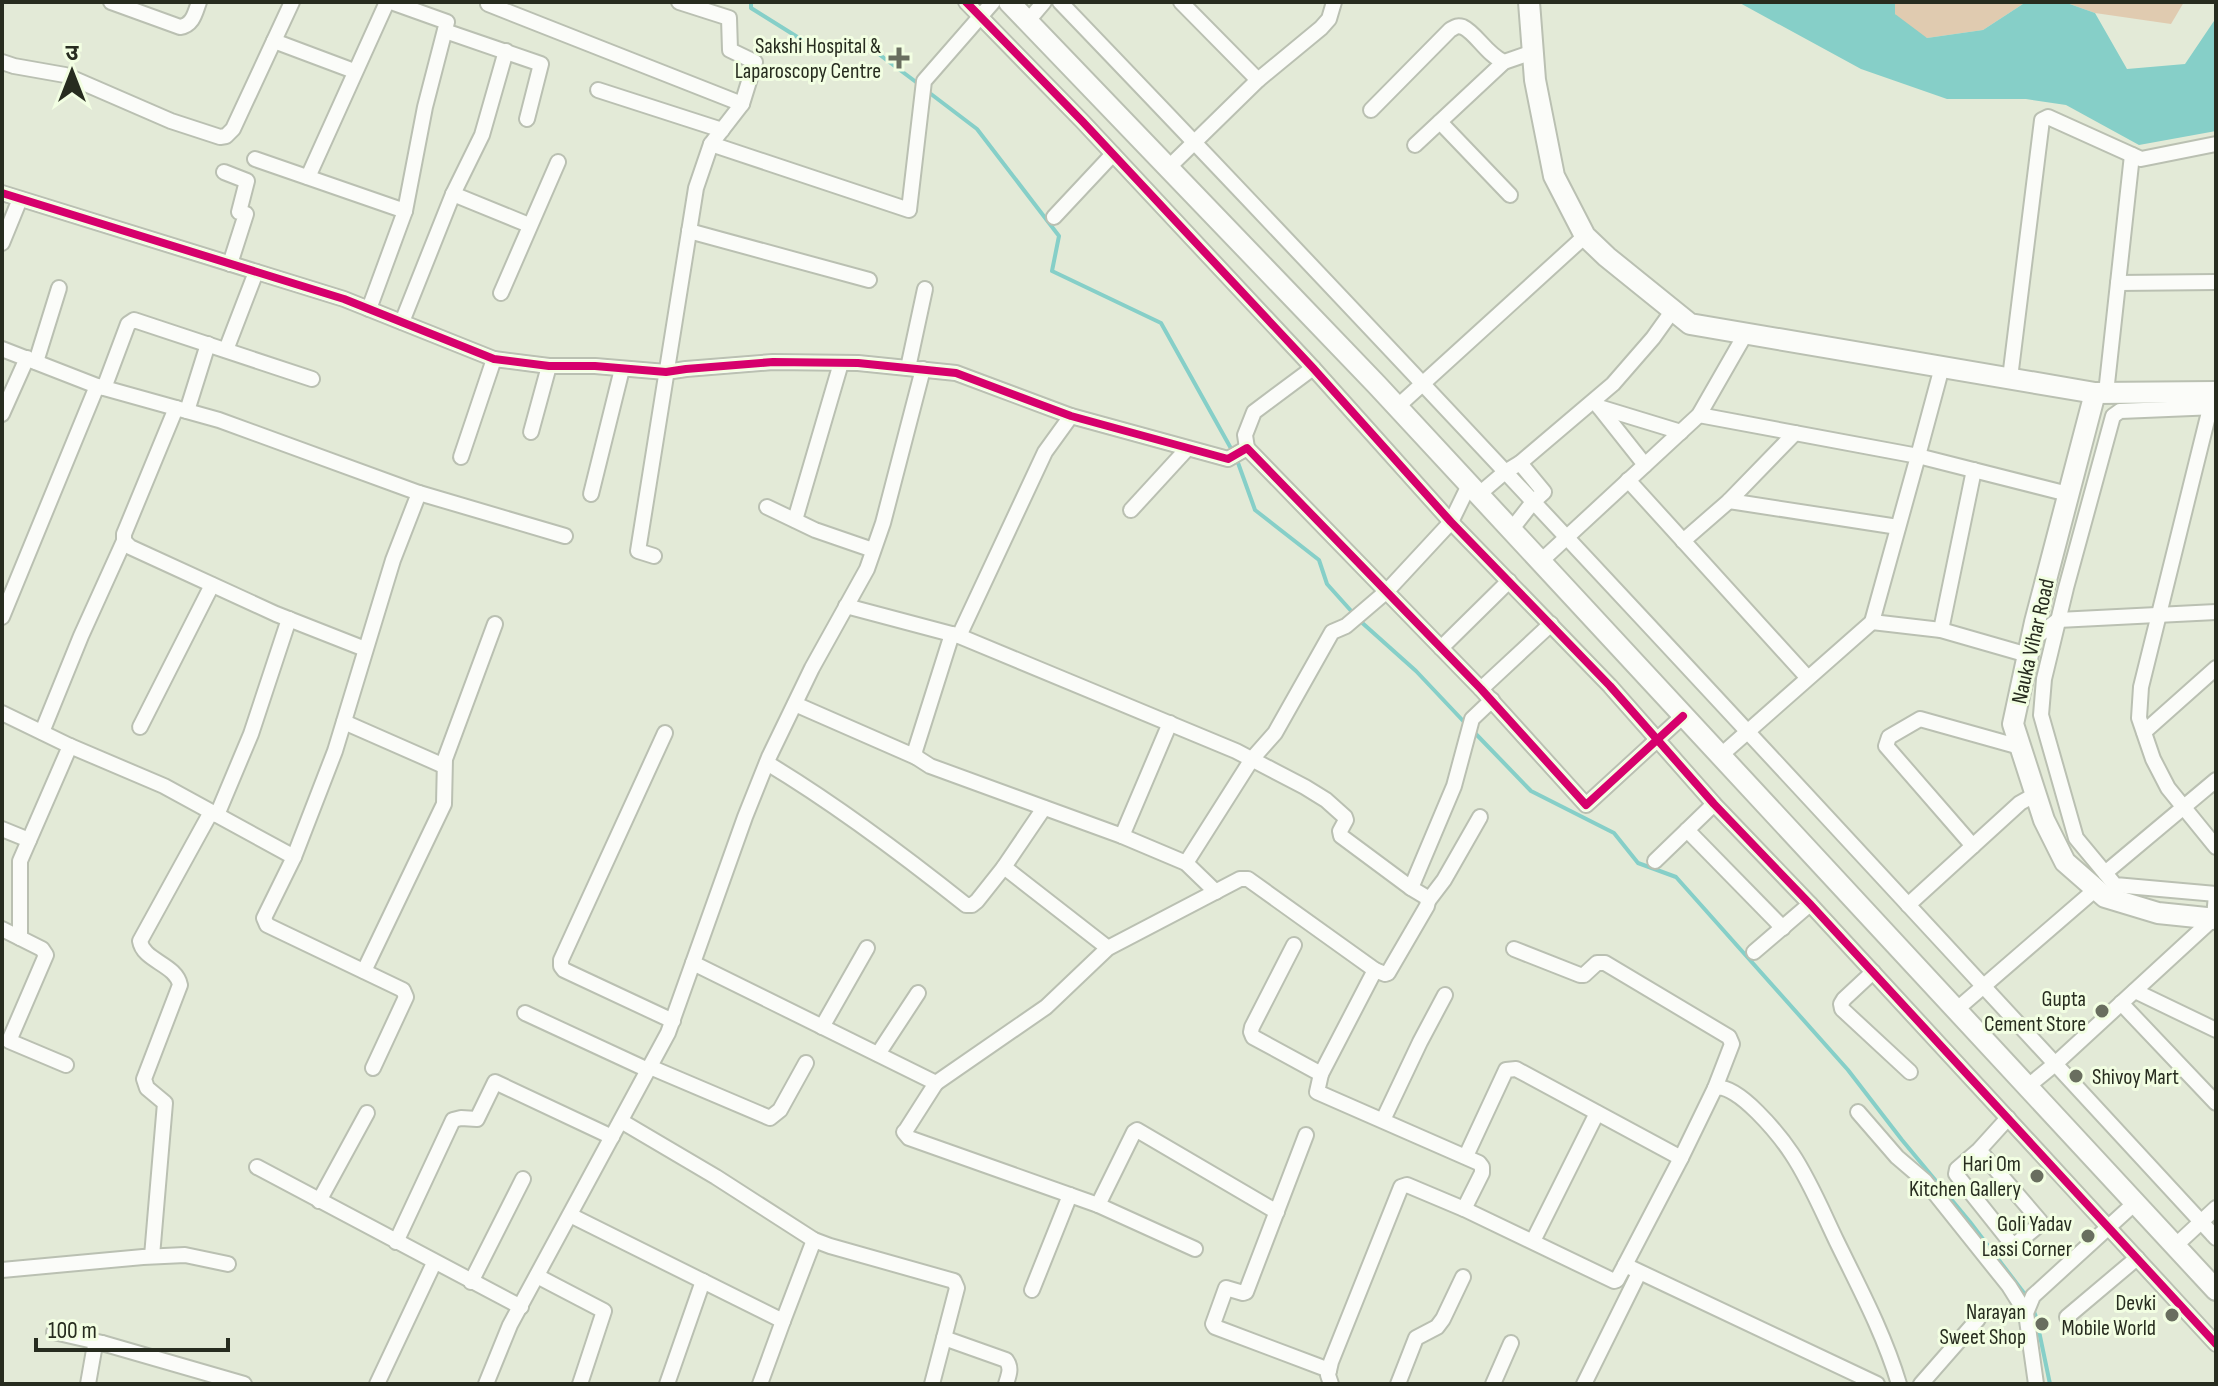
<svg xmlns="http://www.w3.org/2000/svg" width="2218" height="1386" font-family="'Sofia Sans Condensed','Noto Sans Devanagari',sans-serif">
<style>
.green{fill:#e0cbb0}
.water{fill:#86cfc8}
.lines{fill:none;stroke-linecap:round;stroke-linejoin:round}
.stream{stroke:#86cfc8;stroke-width:4}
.street-casing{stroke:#bac0b2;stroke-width:18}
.secondary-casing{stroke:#bac0b2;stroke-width:24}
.street{stroke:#fbfcf9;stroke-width:14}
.secondary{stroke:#fbfcf9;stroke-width:20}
.cycleway-casing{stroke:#f2fee2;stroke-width:13}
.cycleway{stroke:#d6006c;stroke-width:8}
.poi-dot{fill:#696e5f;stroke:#f2fee2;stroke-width:3}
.labels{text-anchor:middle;stroke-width:6;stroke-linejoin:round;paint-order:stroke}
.poi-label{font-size:22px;fill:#272c1f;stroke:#f2fee2;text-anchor:end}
.street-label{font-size:22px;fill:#272c1f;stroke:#f2fee2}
</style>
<rect width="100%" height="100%" fill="#e3ead7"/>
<g class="green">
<path d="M 1893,2 L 2026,2 L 1983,30 L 1927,38 L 1907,31 L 1895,14 Z"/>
<path d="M 2064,2 L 2184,2 L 2171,24 L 2095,13 Z"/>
</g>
<path class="water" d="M 1738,2 L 1895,2 L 1895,14 L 1927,38 L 1983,30 L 2026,2 L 2064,2 L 2095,13 L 2127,69 L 2185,64 L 2216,18 L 2216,131 L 2139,145 L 2066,105 L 2026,99 L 1947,99 L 1861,69 Z"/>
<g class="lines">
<g class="stream">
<path d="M 751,2 L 751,8 L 815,48 L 872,49 L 920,85"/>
<path d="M 927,91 L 977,129 L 1059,236 L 1052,271 L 1161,323 L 1233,452"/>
<path d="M 1237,460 L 1255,510 L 1319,560 L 1327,584 L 1353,613"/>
<path d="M 1359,620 L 1416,671 L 1467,725"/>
<path d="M 1473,731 L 1531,791 L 1614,833 L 1638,863 L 1676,877 L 1848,1070 L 1902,1140 L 1970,1222 L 2027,1297"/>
<path d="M 2033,1309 L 2036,1317 L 2050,1384"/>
</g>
<defs>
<g id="street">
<path d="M 111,2 L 180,27 C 193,25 195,13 199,2"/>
<path d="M 966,2 L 1083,122 L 1313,368 L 1451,522 L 1610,686 L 1714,804 L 1810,904 L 2216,1344"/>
<path d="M 1060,2 C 1451,409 1833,823 2216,1238"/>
<path d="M 1181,2 L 1258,80"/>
<path d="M 488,4 L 742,104"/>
<path d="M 1027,22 L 1044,2"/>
<path d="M 445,31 L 541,64 L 527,119"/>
<path d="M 274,41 L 354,71"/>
<path d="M 2,62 L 14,66 L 65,75 L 171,121 L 220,137 L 226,136 L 233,129 L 292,2"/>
<path d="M 598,90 L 722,130"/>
<path d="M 1371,110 L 1450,30 C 1455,27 1457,25 1463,27 C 1476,33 1487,55 1504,62 L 1533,52"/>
<path d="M 1440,122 L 1510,195"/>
<path d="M 711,144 L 909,210 L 924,81 L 993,2"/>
<path d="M 1415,145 L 1504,62"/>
<path d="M 255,159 L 405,211 L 425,107 L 447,22 L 391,2"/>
<path d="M 1168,168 L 1258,80 L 1321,28 L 1329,19 L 1334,2"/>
<path d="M 224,172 L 247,181 L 239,212 L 246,214 L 230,264"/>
<path d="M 308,177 L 387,2"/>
<path d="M 2,193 L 344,299 L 494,359 L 549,366 L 595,366 L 666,372 L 686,369 L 773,362 L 858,363 L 956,373 L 1071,416 L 1228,459 L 1247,448 L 1481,689 L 1586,805 L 1683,716"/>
<path d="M 453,194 L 529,225"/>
<path d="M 1054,217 L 1113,154"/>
<path d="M 689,231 L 869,280"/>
<path d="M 2,243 L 20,199"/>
<path d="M 2118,283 L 2216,282"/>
<path d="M 501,293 L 558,162"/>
<path d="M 369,309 L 405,211"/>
<path d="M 402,322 L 453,194 L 482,135 L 506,51"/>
<path d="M 2,349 L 97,386 L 219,420 L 419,493 L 393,560 L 335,751 L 294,857 L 264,918 L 267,925 L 403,990 L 406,997 L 373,1068"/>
<path d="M 226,350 L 256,272"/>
<path d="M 36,362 L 59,288"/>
<path d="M 1942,367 L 1918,456 L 2068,494"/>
<path d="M 908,368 L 925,289"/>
<path d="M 2010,378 L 2042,120 L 2048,117 L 2141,159 L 2216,144"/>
<path d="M 104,388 L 128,324 L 134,320 L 312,379"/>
<path d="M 2106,393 L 2132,155"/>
<path d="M 2212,400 L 2141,687 L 2139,718 L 2153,759 L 2168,788 L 2216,847"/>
<path d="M 1397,407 L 1585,236"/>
<path d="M 1599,407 L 1681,432"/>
<path d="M 1599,407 L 1645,465"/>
<path d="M 2216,407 L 2120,411 L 2113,416 L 2066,588 L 2044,679 L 2041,715 L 2076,838 L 2115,885 L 2216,894"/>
<path d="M 176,408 L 124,534 L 124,541 L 130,547 L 276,614 L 365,649"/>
<path d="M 187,411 L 208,344"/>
<path d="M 2,414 L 27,358"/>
<path d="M 1699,415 L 1918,456 L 1872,622 L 1720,756"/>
<path d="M 531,432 L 549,366"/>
<path d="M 1247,448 L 1245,435 L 1254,412 L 1313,368"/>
<path d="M 461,457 L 494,359"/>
<path d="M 1520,463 L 1613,384 L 1653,338 L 1673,310"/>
<path d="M 1628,480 L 1807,677"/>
<path d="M 419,493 L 565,536"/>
<path d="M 591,494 L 622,369"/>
<path d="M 1478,495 L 1505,472 L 1520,463 L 1544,492 L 1533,502 L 1511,530"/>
<path d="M 1729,501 L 1898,527"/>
<path d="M 767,507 L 815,530 L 873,550"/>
<path d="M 1131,510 L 1187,449"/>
<path d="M 795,520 L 841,363"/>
<path d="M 1683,541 L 1729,501 L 1795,433"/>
<path d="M 654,556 L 638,551 L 696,188 L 711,144 L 742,104 L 755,62 L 730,50 L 729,18 L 679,2"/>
<path d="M 1540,562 L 1699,415 L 1746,333"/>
<path d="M 846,606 L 959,636 L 1236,751 L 1305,787 L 1326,800 L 1345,817 L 1346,820 L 1340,831 L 1341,836 L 1411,888"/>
<path d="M 2,617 L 97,386"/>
<path d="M 1872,622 L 1941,630 L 2028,655"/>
<path d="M 1941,630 L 1974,470"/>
<path d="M 952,634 L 915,751 L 916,757 L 930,766 L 1122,836"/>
<path d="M 959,636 L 1045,452 L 1071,416"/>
<path d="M 2031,641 L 2058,620 L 2216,612"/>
<path d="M 1441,648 L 1509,581"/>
<path d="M 1481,689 L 1551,624"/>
<path d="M 795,704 L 916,757"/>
<path d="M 2,713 L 70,746 L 164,786 L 294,857"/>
<path d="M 344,722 L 444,766"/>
<path d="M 1170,723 L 1122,836 L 1186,863 L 1216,892"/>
<path d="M 140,727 L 212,585"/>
<path d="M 42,732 L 81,636 L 124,541"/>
<path d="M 2144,732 L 2216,668"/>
<path d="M 665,733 L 561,960 L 561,966 L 564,970 L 673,1021"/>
<path d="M 767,763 C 837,805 902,854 966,905 L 972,905 L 977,901 L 1004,867 L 1108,948"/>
<path d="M 217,815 L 251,734 L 289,619"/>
<path d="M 2,829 L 29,840"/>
<path d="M 1687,830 L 1783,928"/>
<path d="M 1973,846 L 1886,746 L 1889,737 L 1920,719 L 2020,747"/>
<path d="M 1655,861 L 1714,804"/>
<path d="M 1186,863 L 1252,759 L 1275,733 L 1332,632 L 1346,626 L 1387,591 L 1451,522 L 1469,485"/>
<path d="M 1004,867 L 1044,808"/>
<path d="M 2105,873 L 2216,780"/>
<path d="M 1428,901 L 1444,880 L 1480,817"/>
<path d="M 1908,905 L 2020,803 L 2036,794"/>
<path d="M 2,929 L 42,949 L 46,955 L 9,1041 L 66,1065"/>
<path d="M 20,938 L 20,861 L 70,746"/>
<path d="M 1294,945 L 1252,1027 L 1251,1032 L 1253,1037 L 1321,1074 L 1317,1092 L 1479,1163 L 1482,1167 L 1482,1173 L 1464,1209"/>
<path d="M 1514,949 L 1580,975 L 1584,975 L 1597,963 L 1605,963 L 1729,1037 L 1732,1044 L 1715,1088"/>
<path d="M 1754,952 L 1810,904"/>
<path d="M 693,963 L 936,1083 L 1046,1007 L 1108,948 L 1240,879 L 1248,879 L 1375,970"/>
<path d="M 364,971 L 444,804 L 445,759 L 495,624"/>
<path d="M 1873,972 L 1844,999 L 1841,1004 L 1842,1009 L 1910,1072"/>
<path d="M 2135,991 L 2216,1030"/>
<path d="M 2121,1003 L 2216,1103"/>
<path d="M 1956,1010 L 2096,889"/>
<path d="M 525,1013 L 648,1070"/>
<path d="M 822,1027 L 867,948"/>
<path d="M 878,1054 L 918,993"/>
<path d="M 650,1067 L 770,1118 L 780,1110 L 806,1063"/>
<path d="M 1321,1074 L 1375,970 L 1385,974 L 1388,973 L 1427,906 L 1428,901 L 1426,897 L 1411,888 L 1454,786 L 1472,719 L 1492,700"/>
<path d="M 936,1083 L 906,1130 L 904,1132 L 909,1138 L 1098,1205 L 1195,1249"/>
<path d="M 2027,1087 L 2055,1064 L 2214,918 L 2216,894"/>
<path d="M 1858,1112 L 1897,1157 L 1925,1181 L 2009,1286 L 2026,1313"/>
<path d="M 1383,1120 L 1420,1042 L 1445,995"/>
<path d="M 621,1121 L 716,1177 L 814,1240 L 830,1246 L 954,1281 L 957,1288 L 932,1384"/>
<path d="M 1306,1135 L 1246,1292 L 1243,1293 L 1226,1288 L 1213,1324 L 1215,1327 L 1329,1370"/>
<path d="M 1979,1150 L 2040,1221 L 2039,1225 L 2016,1244 L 2011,1243 L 1956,1174 L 1957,1169 L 1979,1150 L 2008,1118"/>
<path d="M 1466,1156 L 1506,1070 L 1516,1069 L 1681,1158"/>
<path d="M 257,1167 L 521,1307"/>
<path d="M 319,1201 L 367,1113"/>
<path d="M 1098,1205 L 1134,1132 L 1137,1130 L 1277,1212"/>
<path d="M 570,1215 L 783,1321 L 760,1384"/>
<path d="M 1533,1241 L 1597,1113"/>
<path d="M 396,1242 L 453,1120 L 461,1118 L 477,1119 L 495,1082 L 612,1137"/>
<path d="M 2175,1246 L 2216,1208"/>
<path d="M 152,1256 L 165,1103 L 147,1088 L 144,1079 L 180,985 C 176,964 143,961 140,941 L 211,812"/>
<path d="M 1625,1265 L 1681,1158 L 1715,1088 C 1737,1082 1780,1136 1792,1154 C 1810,1181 1823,1213 1837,1242 C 1860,1289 1884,1334 1899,1384"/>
<path d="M 2,1270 L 143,1257 L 185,1255 L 228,1264"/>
<path d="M 537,1276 L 604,1311 L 580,1384"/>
<path d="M 471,1282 L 523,1179"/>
<path d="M 1032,1290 L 1070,1195"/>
<path d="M 2067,1317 L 2137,1258"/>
<path d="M 783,1321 L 814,1240"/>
<path d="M 54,1332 L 102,1343"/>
<path d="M 944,1338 L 1006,1360 C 1012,1368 1009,1374 1006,1384"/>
<path d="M 88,1384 L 94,1350 L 97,1345 L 102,1343 L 244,1384"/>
<path d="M 377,1384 L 434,1263"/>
<path d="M 486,1384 L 510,1325 L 668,1033 L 745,817 L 769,757 L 812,668 L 867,569 L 883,523 L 923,369"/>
<path d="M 667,1384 L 703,1281"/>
<path d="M 1331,1384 L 1328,1375 L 1331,1362 L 1401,1187 L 1407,1185 L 1464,1209 L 1614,1281 L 1617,1280 L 1625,1265 L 1877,1384"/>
<path d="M 1398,1384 L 1416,1338 L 1437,1327 L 1443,1319 L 1463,1277"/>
<path d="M 1493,1384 L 1511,1343"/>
<path d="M 1584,1384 L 1639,1273"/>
<path d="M 1921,1384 L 1978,1319"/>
<path d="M 2036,1384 L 2026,1313 L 2033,1296 L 2136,1202"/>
</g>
<g id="secondary">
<path d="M 1009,2 L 1377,385 L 2216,1290"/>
<path d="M 1529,2 L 1535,80 L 1554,176 L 1585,236 L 1607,257 L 1690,324 L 2095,393 L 2216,392"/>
<path d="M 2095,393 L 2035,622 L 2013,724 L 2044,820 L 2065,862 L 2105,897 L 2158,913 L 2216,919"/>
</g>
</defs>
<use href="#street" class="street-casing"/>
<use href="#secondary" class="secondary-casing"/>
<use href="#street" class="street"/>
<use href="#secondary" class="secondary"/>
<defs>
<g id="cycleway">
<path d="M 966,2 L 1083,122 L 1313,368 L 1451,522 L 1610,686 L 1714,804 L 1810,904 L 2216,1344"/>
<path d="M 2,193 L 344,299 L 494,359 L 549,366 L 595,366 L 666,372 L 686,369 L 773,362 L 858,363 L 956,373 L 1071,416 L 1228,459 L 1247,448 L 1481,689 L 1586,805 L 1683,716"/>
</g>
</defs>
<use href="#cycleway" class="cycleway-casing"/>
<use href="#cycleway" class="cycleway"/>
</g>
<g class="poi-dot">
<path d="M895 46h8v8h8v8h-8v8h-8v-8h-8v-8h8z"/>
<circle cx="2102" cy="1011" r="8"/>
<circle cx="2076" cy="1076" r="8"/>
<circle cx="2037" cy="1176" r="8"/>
<circle cx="2088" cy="1236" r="8"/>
<circle cx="2172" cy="1315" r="8"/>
<circle cx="2042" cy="1324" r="8"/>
</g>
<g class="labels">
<g class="poi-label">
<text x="881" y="53">Sakshi Hospital &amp;<tspan x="881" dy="25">Laparoscopy Centre</tspan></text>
<text x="2086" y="1006">Gupta<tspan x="2086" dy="25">Cement Store</tspan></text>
<text x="2092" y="1084" text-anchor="start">Shivoy Mart</text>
<text x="2021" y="1171">Hari Om<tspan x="2021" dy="25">Kitchen Gallery</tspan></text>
<text x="2072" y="1231">Goli Yadav<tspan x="2072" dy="25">Lassi Corner</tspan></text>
<text x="2156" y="1310">Devki<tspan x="2156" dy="25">Mobile World</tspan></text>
<text x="2026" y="1319">Narayan<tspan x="2026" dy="25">Sweet Shop</tspan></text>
</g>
<g class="street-label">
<text transform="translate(2032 641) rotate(-77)" y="8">Nauka Vihar Road</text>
</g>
</g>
<rect width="2218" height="1386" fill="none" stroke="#272c1f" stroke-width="8"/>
<g transform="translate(72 72)" stroke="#f2fee2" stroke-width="6" paint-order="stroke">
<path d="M0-6L14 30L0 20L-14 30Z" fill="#272c1f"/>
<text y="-12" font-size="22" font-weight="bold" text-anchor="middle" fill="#272c1f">उ</text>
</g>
<path d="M36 1338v12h192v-12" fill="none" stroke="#272c1f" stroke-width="4"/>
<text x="48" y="1338" font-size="24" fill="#272c1f" stroke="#f2fee2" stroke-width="6" paint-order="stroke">100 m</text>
</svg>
